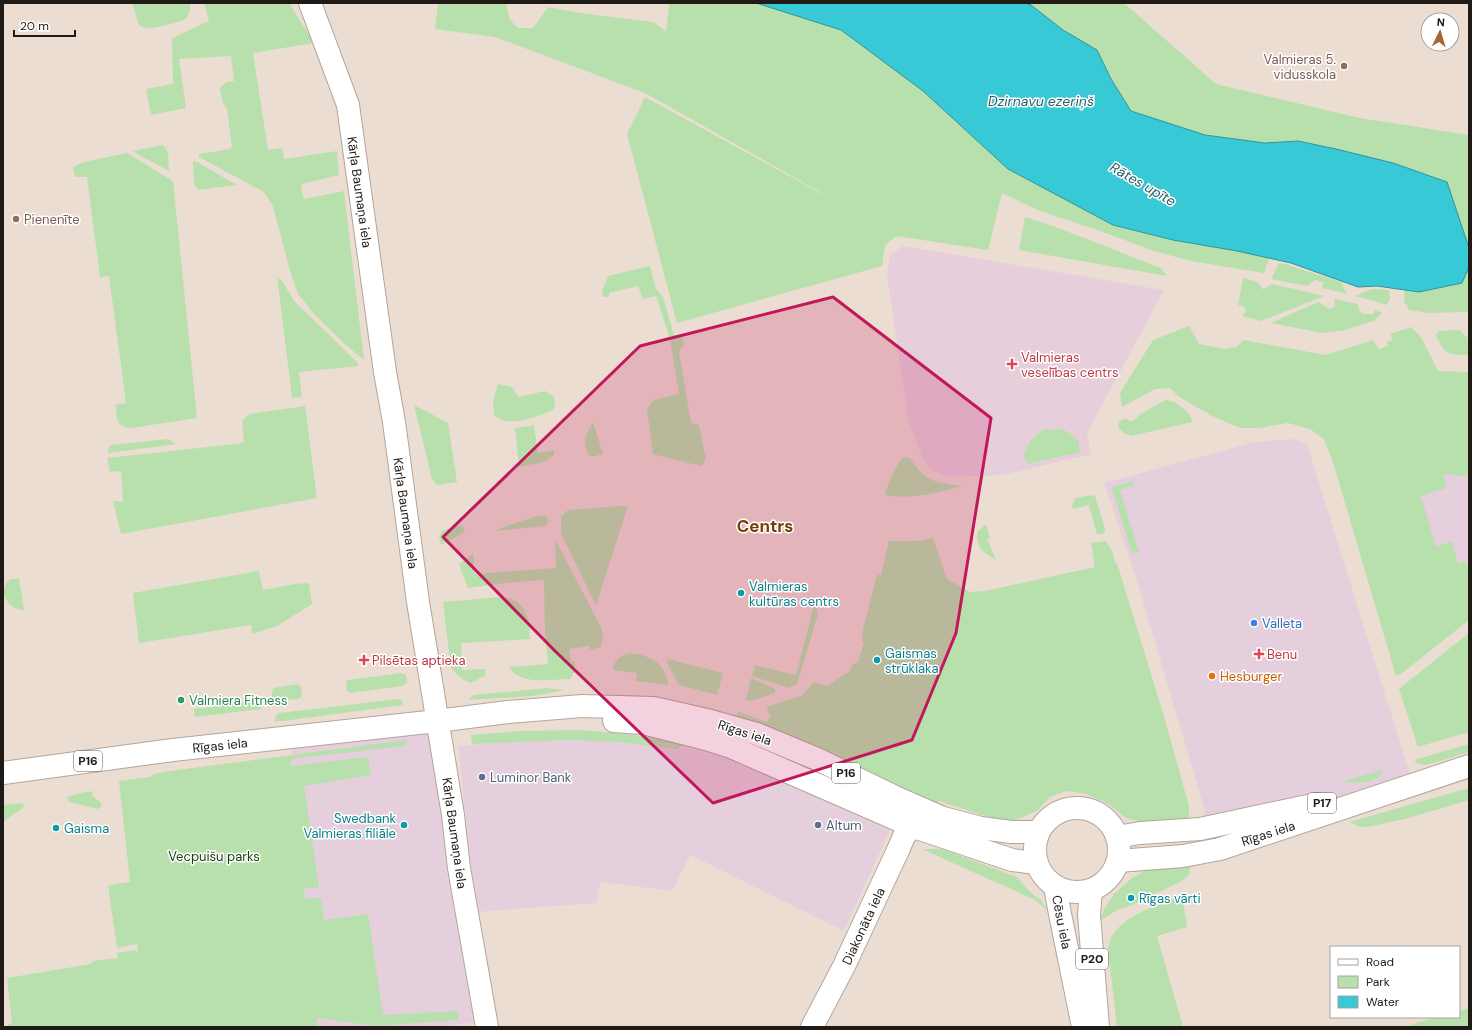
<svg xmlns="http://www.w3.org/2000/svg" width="1472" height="1030" font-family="'DM Sans',sans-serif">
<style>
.commercial{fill:#e5cfdd}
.medical{fill:#e6cfdb}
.green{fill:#b7e0ac}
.water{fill:#38c9d6;stroke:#30949c}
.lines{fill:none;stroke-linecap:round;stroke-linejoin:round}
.minor-casing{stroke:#b3a59b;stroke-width:24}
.major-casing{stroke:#b3a59b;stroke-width:24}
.minor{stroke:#fff;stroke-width:22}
.major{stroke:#fff;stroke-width:22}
.marked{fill:#c2185b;fill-opacity:0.2;stroke:#c2185b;stroke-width:3;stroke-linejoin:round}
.education-dot{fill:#8d6e63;stroke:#fff;stroke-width:1.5}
.health-dot{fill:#e0444e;stroke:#fff;stroke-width:1.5}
.culture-dot{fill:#0f9aa8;stroke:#fff;stroke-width:1.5}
.shop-dot{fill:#3f7fe0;stroke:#fff;stroke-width:1.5}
.food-dot{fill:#e8710a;stroke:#fff;stroke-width:1.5}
.leisure-dot{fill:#2e9e5b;stroke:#fff;stroke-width:1.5}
.service-dot{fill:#5c6f8a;stroke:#fff;stroke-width:1.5}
.labels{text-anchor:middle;stroke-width:3;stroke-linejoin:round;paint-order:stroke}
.shield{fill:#fff;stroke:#625f5c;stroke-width:1}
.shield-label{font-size:12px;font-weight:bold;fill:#1f1a16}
.education-label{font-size:13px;fill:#785e54;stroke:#fff;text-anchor:end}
.street-label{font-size:13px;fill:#1f1a16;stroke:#fff}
.health-label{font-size:13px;fill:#be3a42;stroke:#fff;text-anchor:start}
.culture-label{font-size:13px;fill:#0d838f;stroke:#fff;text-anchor:start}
.shop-label{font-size:13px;fill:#366cbe;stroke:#fff;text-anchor:start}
.food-label{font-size:13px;fill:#c56008;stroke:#fff;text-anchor:start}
.leisure-label{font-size:13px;fill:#27864d;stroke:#fff;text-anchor:start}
.service-label{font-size:13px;fill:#4e5e75;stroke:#fff;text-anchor:start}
.park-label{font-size:13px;fill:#1a400d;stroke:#fff}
.water-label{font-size:14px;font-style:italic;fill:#286066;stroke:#fff}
.district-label{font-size:17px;font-weight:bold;fill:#773d07;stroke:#fff}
</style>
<rect width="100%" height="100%" fill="#ecddd3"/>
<g class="commercial">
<path d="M 1469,389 L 1469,614 L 1447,619 L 1383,398 Z"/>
<path d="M 1293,439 L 1307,444 L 1413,784 L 1200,829 L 1205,811 L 1136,578 L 1104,483 L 1254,442 Z"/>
<path d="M 437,721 L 485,1021 L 442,1027 L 318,1027 L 291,756 L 291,737 Z"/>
<path d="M 579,736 L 651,741 L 701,751 L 728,759 L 890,830 L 844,931 L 690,855 L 672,891 L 601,882 L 596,903 L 476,912 L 458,746 Z"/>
</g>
<path class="medical" d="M 902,246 L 1164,290 L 1087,433 L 1091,454 L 1004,475 L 947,477 L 931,470 L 923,459 L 908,419 L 887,275 L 890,255 Z"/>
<g class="green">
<path d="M 132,3 L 190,3 C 191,8 189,17 184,20 C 179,22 150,30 144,28 C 144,28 139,25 139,25 Z"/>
<path d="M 204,3 L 289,3 L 314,43 L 253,53 L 268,150 L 282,148 L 284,159 L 337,151 L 339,175 L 302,184 L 301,187 L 304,199 L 344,191 L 364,360 L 347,346 L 314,314 L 298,294 L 290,271 L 273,206 L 264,192 L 199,157 L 199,154 L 230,149 L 232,146 L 227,110 L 222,100 L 220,88 L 227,82 L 234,81 L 231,56 L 179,59 L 186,108 L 151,115 L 146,89 L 173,84 L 172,38 L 209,21 Z"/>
<path d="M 438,3 L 506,3 L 510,20 L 518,28 L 533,28 L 548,7 L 580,13 L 653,22 L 666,31 L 668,15 L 669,3 L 756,3 L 841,30 L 923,91 L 1008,169 L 1113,225 L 1173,240 L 1239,251 L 1269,258 L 1264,273 L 1191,261 L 1154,251 L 1103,232 L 1040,211 L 1002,193 L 988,250 L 897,236 L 885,245 L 882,266 L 677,323 L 627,134 L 645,97 L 859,214 L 645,93 L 495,37 L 435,29 Z"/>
<path d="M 1025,3 L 1124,3 L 1216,84 L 1360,118 L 1469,135 L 1469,248 L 1447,182 L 1298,141 L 1265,143 L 1204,135 L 1131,111 L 1111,79 L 1097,50 L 1063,30 L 1031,5 Z"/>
<path d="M 163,145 L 168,152 L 169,171 L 132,151 Z"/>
<path d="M 127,153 L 173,181 L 197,418 L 131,428 C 115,427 117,418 116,405 L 126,403 L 109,276 L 100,277 L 87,177 L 75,177 L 73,167 L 84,162 Z"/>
<path d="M 193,161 L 197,162 L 237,185 L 199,190 L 194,185 Z"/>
<path d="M 1025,217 L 1056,227 L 1161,268 L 1167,276 L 1019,250 Z"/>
<path d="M 1279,263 L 1285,264 L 1341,282 L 1347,294 L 1322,288 L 1324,282 L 1315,280 L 1307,286 L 1271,279 Z"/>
<path d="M 650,266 L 656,289 L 663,297 L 674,335 L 683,338 L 684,344 L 679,352 L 691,423 L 699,425 L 706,459 L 701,466 L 653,454 L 647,409 L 654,400 L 679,394 L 670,339 L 656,296 L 643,299 L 638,286 L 609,293 L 609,297 L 603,297 L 602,291 L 608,276 Z"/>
<path d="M 1469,267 L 1469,312 L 1429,313 L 1409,310 L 1404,301 L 1405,290 L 1419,292 L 1462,283 Z"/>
<path d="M 277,276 L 284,284 L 294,301 L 358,363 L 358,366 L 299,372 L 302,397 L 292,398 Z"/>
<path d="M 1243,278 L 1258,282 L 1262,289 L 1266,288 L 1272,284 L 1324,296 L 1261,321 L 1242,316 L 1246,311 L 1243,306 L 1238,305 Z"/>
<path d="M 1372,289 L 1389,290 L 1390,299 L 1386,305 L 1371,300 L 1355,296 Z"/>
<path d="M 1334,299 L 1358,304 L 1359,310 L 1364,314 L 1373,314 L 1375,310 L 1382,313 L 1374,321 L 1345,330 L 1322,333 L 1271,323 L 1318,302 L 1330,309 L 1335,307 Z"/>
<path d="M 1189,326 L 1199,344 L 1224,349 L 1237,347 L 1243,340 L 1326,355 L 1373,340 L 1379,349 L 1388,346 L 1387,342 L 1393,340 L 1390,334 L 1411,327 L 1421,337 L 1438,371 L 1469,372 L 1469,475 L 1463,476 L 1444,474 L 1446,488 L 1421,496 L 1436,547 L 1452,541 L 1458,563 L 1465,561 L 1469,571 L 1469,620 L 1401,674 L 1396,676 L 1333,462 L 1324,439 L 1310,429 L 1288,423 L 1259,428 L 1241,428 L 1214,417 L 1179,397 L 1170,388 L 1155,389 L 1122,407 L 1120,393 L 1153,340 Z"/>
<path d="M 1459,330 L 1469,339 L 1469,354 L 1468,355 C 1448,355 1444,354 1436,335 L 1439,331 Z"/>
<path d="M 498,384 L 512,387 L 518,397 L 545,391 L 554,397 L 555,404 L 553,410 C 544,415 515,424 505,421 C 501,420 497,417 494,415 L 493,401 Z"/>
<path d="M 1166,400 C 1176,401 1192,412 1192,422 L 1131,436 C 1124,433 1116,430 1119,421 L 1126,418 L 1129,421 L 1133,421 L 1142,413 Z"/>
<path d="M 414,405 L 448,423 L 457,482 L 437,485 L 432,479 Z"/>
<path d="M 305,406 L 317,498 L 121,534 L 113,501 L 123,502 L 121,471 L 110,472 L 107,458 L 244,443 L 242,421 L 249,414 Z"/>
<path d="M 593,422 L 603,454 L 595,456 L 589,456 C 582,439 585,437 593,422 Z"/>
<path d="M 534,425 L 538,453 L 554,450 L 554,455 L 544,462 L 519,467 L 515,428 Z"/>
<path d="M 1063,429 L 1078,440 L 1080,452 L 1028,464 L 1023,455 L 1031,440 L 1043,430 Z"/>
<path d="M 168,439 L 176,444 L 108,453 L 108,449 L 111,445 Z"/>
<path d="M 909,457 C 927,482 932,482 962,486 C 936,493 910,500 884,495 L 892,475 L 902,458 Z"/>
<path d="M 1133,481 L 1134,485 L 1120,490 L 1139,553 L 1132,553 L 1112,489 L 1113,487 Z"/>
<path d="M 1092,495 L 1095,496 L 1105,529 L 1105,533 L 1097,535 L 1089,505 L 1073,509 L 1072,505 L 1076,498 Z"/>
<path d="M 620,506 L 628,506 L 596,605 L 561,534 L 561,516 L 568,510 Z"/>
<path d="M 541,515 L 547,517 L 548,522 L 546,526 L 495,531 L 506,526 Z"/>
<path d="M 986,524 L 990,538 L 987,539 L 996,560 C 983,551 977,550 977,532 Z"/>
<path d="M 457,525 L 465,528 L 463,533 L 441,545 L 439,538 L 442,531 Z"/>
<path d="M 933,538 L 947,579 L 970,592 L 985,591 L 1095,567 L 1091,543 L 1106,541 L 1113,553 L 1115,563 L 1117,563 L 1163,713 L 1189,806 L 1189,821 L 1145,823 L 1126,818 L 1107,803 L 1086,794 L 1067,791 L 1050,797 L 1037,811 L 1007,823 L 939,801 L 938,803 L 764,727 L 736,718 L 738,712 L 767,722 L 771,714 L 768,713 L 767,708 L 769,706 L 801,696 L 814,682 L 827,686 L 850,671 L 851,666 L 857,662 L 858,662 L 864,642 L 862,641 L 863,629 L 877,575 L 881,575 L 889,541 L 917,541 Z"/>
<path d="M 555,539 L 601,627 L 603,637 L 601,647 L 590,650 L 589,646 L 569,649 L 571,662 L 575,661 L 575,671 L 570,679 C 552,679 519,686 509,667 L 548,664 L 545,633 L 544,580 L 505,583 L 468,588 L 459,564 L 473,553 L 475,574 L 556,568 Z"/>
<path d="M 259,571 L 263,590 L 295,584 L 309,583 L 312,604 L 277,626 L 252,634 L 251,625 L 139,643 L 133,593 Z"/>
<path d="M 10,579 L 19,579 L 24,610 C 12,609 8,604 3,593 L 6,584 Z"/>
<path d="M 501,597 C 505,598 510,598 513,600 C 528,606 530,626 530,639 L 461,643 L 462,670 L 485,669 L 486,675 L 471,683 C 463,680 457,675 451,668 L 443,602 Z"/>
<path d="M 814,605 L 816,606 L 818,614 L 797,684 L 789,688 L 752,676 L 755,665 L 796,675 Z"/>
<path d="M 1469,633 L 1469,732 L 1418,747 L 1399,689 Z"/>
<path d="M 628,653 C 641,654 655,657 663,669 C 666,674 667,680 669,685 L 636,681 L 637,673 L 613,670 C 614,660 619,657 628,653 Z"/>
<path d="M 668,659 L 723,673 L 717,695 L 679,685 L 667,663 Z"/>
<path d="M 401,673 L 406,675 L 407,683 L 402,686 L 351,693 L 347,691 L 346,684 L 347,680 Z"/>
<path d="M 751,678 L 775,689 L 775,693 L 751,701 L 746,700 Z"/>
<path d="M 298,684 L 301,688 L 302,697 L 298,699 L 276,701 L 272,699 L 272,692 L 274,688 Z"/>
<path d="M 548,688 L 564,690 L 534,696 L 469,700 L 473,695 Z"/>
<path d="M 398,699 L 402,700 L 403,705 L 275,722 L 275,717 L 279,713 Z"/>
<path d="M 260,700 L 261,709 L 195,717 L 194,709 Z"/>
<path d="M 578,730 C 614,732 649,736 685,744 L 677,749 L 619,742 L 569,740 L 472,744 L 471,735 L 519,731 Z"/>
<path d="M 406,740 L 407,741 L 406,744 L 403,746 L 291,759 L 292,766 L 368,757 L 371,775 L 304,786 L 319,887 L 304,889 L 305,898 L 321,898 L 324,920 L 368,914 L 383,1015 L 458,1011 L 458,1020 L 374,1026 L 317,1018 L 318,1027 L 4,1027 L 12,1023 L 7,978 L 91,964 L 93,961 L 118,958 L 117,953 L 135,950 L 138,953 L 137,944 L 117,948 L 108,885 L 130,882 L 119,781 L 150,777 L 154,774 L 170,771 Z"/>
<path d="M 1469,744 L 1469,752 C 1456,755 1438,763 1425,765 C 1420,765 1417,763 1414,760 Z"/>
<path d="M 1385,769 C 1382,772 1380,777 1376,779 C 1369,784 1348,782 1338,783 Z"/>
<path d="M 1469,788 L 1469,800 L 1409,818 L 1372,826 L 1360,827 L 1349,822 Z"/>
<path d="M 92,791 L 93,797 L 101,802 L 101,807 L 98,809 L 70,802 L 67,799 L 68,796 Z"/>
<path d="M 22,803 L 24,805 L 23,808 L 3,822 L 3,805 Z"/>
<path d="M 922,849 L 942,849 L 1017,877 L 1029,891 L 1041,900 L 1048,911 L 1035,900 Z"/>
<path d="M 1191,863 L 1189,875 L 1180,882 L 1132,905 L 1117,910 L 1100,921 L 1104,909 L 1114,894 L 1132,878 L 1148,869 Z"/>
<path d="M 1182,896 L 1187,927 L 1157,936 L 1183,1027 L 1117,1027 L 1108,948 C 1109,944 1110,940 1112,936 C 1124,915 1160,904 1182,896 Z"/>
<path d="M 1469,1008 L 1469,1027 L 1404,1027 L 1437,1017 L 1459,1017 L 1459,1011 Z"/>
</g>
<path class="water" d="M 756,3 L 1025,3 L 1031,5 L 1063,30 L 1097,50 L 1111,79 L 1131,111 L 1205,135 L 1265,143 L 1298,141 L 1336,149 L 1393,163 L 1447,182 L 1469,248 L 1469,267 L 1462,283 L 1419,292 L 1377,286 L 1358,287 L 1291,263 L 1237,251 L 1173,240 L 1113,225 L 1008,169 L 923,91 L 841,30 Z"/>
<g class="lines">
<defs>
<g id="minor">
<path d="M 310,3 L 348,105 L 385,372 L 394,422 L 418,602 L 453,815 L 459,868 L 487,1027"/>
<path d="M 812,1027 L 844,966 L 899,848"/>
</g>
<g id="major">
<path d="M 614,721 L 643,723 L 706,739 L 731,747 L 914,827 L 1012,860 L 1036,863"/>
<path d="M 3,773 L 173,750 L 437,721 L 508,712 L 582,706 L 654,708 L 711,721 L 757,734 L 817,759 L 895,797 L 943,818 L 981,828 L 1011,832 L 1038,832"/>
<circle cx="1077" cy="850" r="42"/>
<path d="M 1117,837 L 1140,833 L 1200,829 L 1317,804"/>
<path d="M 899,848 L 905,834 L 914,827"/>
<path d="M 1118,861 L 1183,856 L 1220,849 L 1469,766"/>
<path d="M 1055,887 L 1060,914 L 1083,1027"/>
<path d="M 1091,891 L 1089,914 L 1098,1027"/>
</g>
</defs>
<use href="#minor" class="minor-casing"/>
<use href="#major" class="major-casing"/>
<use href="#minor" class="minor"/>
<use href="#major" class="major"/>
</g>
<path class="marked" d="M 833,297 L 991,418 L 956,633 L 912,740 L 713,803 L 555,651 L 443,537 L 640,346 Z"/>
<g class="education-dot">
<circle cx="1344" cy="66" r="4"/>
<circle cx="16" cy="219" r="4"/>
</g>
<g class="health-dot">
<path d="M1010 358h4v4h4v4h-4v4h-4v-4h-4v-4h4z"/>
<path d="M1257 648h4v4h4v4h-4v4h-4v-4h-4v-4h4z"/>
<path d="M362 654h4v4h4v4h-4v4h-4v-4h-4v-4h4z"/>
</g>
<g class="culture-dot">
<circle cx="741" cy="593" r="4"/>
<circle cx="877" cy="660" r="4"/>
<circle cx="404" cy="825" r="4"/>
<circle cx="56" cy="828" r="4"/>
<circle cx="1131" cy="898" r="4"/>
</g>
<circle class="shop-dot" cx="1254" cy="623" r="4"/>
<circle class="food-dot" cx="1212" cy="676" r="4"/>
<circle class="leisure-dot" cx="181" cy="700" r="4"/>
<g class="service-dot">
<circle cx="482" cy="777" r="4"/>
<circle cx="818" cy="825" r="4"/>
</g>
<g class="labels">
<g class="shield">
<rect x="74" y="751" width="28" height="20" rx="3"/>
<rect x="832" y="763" width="28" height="20" rx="3"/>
<rect x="1308" y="793" width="28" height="20" rx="3"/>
<rect x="1076" y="949" width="32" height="20" rx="3"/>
</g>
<g class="shield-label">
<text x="88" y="765">P16</text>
<text x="846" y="777">P16</text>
<text x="1322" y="807">P17</text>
<text x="1092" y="963">P20</text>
</g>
<g class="education-label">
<text x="1336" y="64">Valmieras 5.<tspan x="1336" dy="15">vidusskola</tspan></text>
<text x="24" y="224" text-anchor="start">Pienenīte</text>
</g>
<g class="street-label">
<text transform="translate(360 192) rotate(82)" y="5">Kārļa Baumaņa iela</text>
<text transform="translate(406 513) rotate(82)" y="5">Kārļa Baumaņa iela</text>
<text transform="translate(745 732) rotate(18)" y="5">Rīgas iela</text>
<text transform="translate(220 745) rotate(-6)" y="5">Rīgas iela</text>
<text transform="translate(455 833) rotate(82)" y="5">Kārļa Baumaņa iela</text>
<text transform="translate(1268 833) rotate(-18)" y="5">Rīgas iela</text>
<text transform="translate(1062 922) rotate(79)" y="5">Cēsu iela</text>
<text transform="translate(863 926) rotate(-65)" y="5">Diakonāta iela</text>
</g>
<g class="health-label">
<text x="1021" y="362">Valmieras<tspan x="1021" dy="15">veselības centrs</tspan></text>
<text x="1267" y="659">Benu</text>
<text x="372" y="665">Pilsētas aptieka</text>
</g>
<g class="culture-label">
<text x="749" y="591">Valmieras<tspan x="749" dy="15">kultūras centrs</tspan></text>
<text x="885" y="658">Gaismas<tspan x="885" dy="15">strūklaka</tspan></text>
<text x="396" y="823" text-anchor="end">Swedbank<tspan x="396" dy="15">Valmieras filiāle</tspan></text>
<text x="64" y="833">Gaisma</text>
<text x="1139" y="903">Rīgas vārti</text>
</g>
<g class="shop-label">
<text x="1262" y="628">Valleta</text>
</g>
<g class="food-label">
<text x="1220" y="681">Hesburger</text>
</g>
<g class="leisure-label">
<text x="189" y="705">Valmiera Fitness</text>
</g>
<g class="service-label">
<text x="490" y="782">Luminor Bank</text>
<text x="826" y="830">Altum</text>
</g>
<g class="park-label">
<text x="214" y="861">Vecpuišu parks</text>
</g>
<g class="water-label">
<text x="1041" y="106">Dzirnavu ezeriņš</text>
<text transform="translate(1143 184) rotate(30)" y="5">Rātes upīte</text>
</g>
<g class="district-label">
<text x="765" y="532">Centrs</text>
</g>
</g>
<rect width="1472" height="1030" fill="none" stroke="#1f1a16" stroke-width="8"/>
<rect x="1330" y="946" width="130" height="72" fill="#ffffff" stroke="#a5a3a2"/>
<rect x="1338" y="959" width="20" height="6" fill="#ffffff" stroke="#a5a3a2"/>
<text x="1366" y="966" font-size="12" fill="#1f1a16">Road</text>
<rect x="1338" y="976" width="20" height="12" fill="#b7e0ac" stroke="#a5a3a2"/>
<text x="1366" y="986" font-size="12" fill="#1f1a16">Park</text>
<rect x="1338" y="996" width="20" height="12" fill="#38c9d6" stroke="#a5a3a2"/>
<text x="1366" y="1006" font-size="12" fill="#1f1a16">Water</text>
<g transform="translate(1440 32) rotate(5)"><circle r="19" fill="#ffffff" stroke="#a5a3a2"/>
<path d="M0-3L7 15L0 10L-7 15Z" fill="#a76532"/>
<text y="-6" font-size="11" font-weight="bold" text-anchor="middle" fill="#1f1a16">N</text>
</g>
<path d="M14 30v6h61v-6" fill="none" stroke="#1f1a16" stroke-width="2"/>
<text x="20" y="30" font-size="12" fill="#1f1a16" stroke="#ffffff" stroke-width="3" paint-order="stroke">20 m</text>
</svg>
